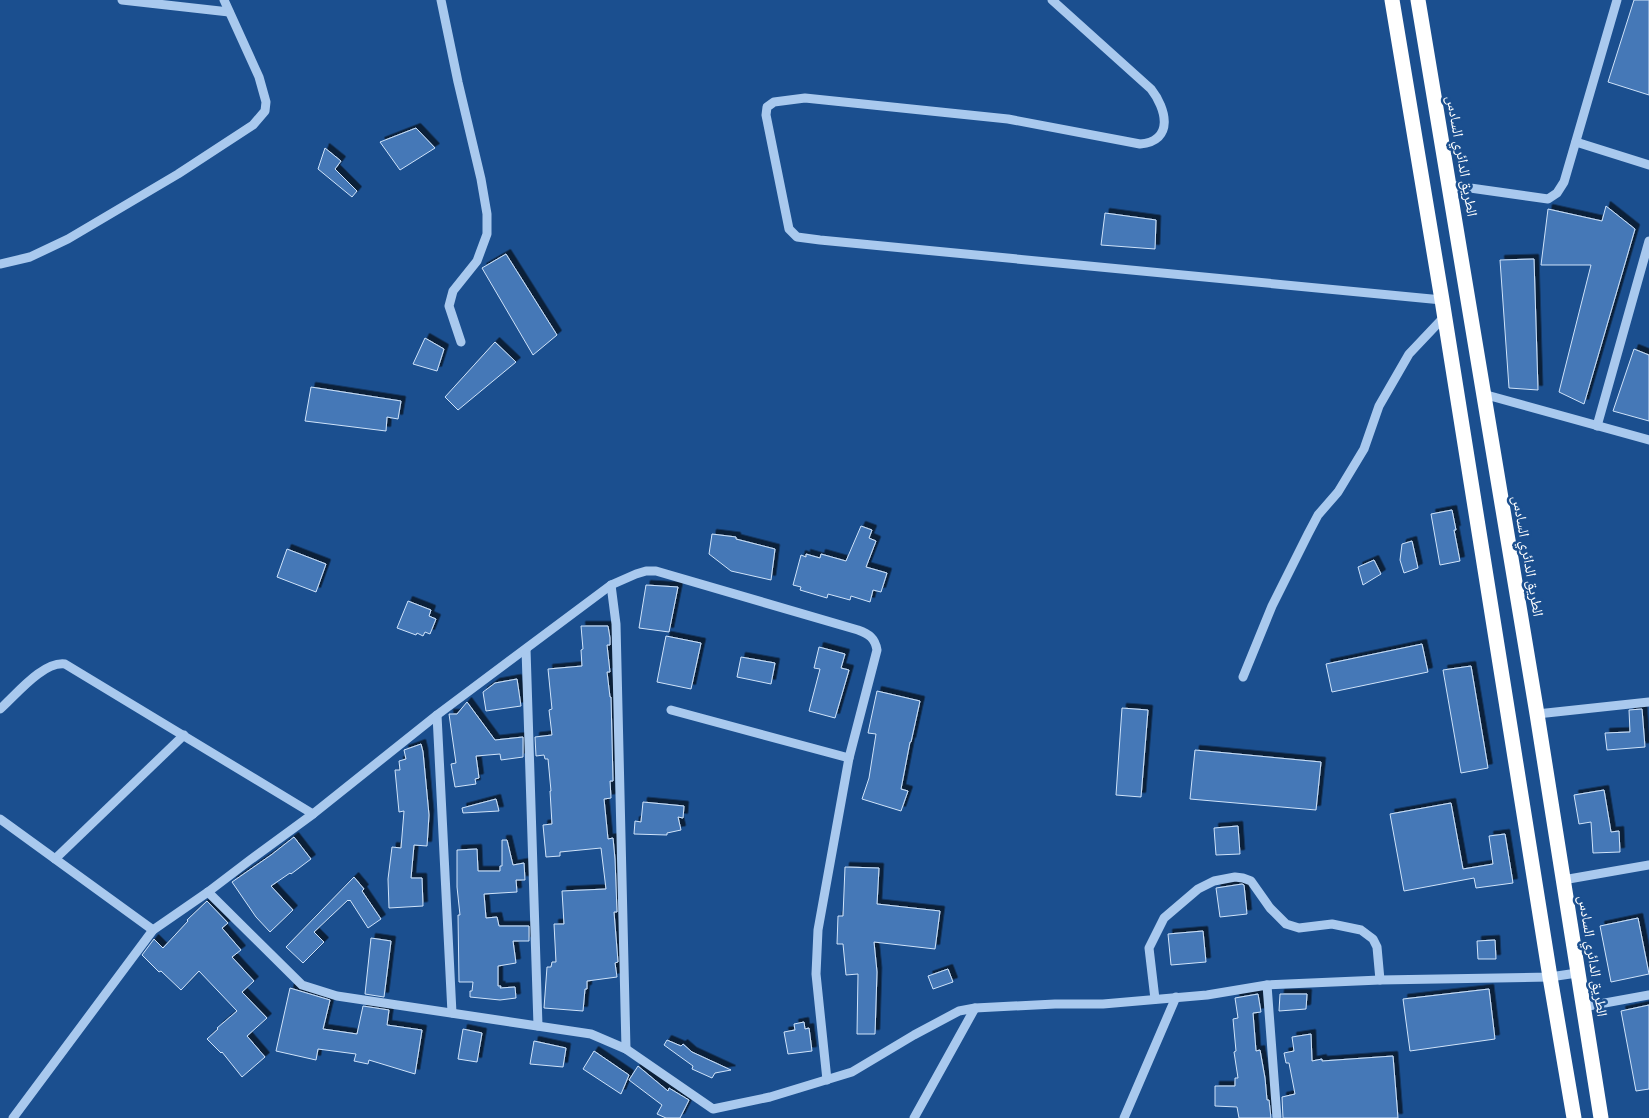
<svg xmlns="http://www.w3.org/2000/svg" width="1649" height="1118" font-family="Ubuntu,'Noto Naskh Arabic',sans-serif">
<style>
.building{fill:#4478b7;stroke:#cfe3fa;filter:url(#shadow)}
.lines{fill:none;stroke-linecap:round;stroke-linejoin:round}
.minor{stroke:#a9c9ee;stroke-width:9}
.highway{stroke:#fff;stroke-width:15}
.labels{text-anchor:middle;stroke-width:5;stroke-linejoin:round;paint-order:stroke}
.street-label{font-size:15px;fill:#fff;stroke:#1b4f8f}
</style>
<defs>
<filter id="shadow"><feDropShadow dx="4.5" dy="-4.5" stdDeviation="0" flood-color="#0009"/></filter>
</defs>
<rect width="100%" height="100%" fill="#1b4f8f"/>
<g class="building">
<path d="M 1634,0 L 1649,0 L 1649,95 L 1608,82 Z"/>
<path d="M 416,128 L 435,148 L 400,170 L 380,142 Z"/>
<path d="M 325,148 L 341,161 L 335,169 L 357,191 L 352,197 L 318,169 Z"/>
<path d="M 1606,206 L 1635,229 L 1584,404 L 1559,392 L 1591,265 L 1541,265 L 1548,209 L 1602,221 Z"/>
<path d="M 1105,213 L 1156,220 L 1155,249 L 1101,245 Z"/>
<path d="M 506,254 L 557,335 L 533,355 L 482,268 Z"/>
<path d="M 1534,259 L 1538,390 L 1509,388 L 1500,260 Z"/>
<path d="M 425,338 L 444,349 L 437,371 L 413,364 Z"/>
<path d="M 495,342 L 516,362 L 458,410 L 445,397 Z"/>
<path d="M 1634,349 L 1649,355 L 1649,421 L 1613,411 Z"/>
<path d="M 311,387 L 401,401 L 398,419 L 387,417 L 386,431 L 305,421 Z"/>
<path d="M 1452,510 L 1456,530 L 1454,530 L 1460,561 L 1440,565 L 1431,514 Z"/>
<path d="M 861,526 L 872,530 L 869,538 L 876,541 L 866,567 L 887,573 L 881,592 L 873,590 L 870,602 L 851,596 L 850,600 L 828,594 L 827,598 L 800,590 L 801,587 L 793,585 L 801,555 L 806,557 L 806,554 L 820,558 L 821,554 L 846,561 Z"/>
<path d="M 712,534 L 736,537 L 736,539 L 775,549 L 771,580 L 731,571 L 709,554 Z"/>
<path d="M 1412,541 L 1418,568 L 1404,573 L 1400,560 L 1402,544 Z"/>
<path d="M 287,549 L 326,564 L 316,592 L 277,577 Z"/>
<path d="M 1374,560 L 1381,574 L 1363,585 L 1358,567 Z"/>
<path d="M 646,585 L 678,587 L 669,632 L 639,628 Z"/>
<path d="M 408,601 L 431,610 L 429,616 L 436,619 L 430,634 L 425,632 L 423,636 L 417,633 L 416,635 L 397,628 Z"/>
<path d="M 581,626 L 608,626 L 610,638 L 610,645 L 607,645 L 610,672 L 607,672 L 610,697 L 611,697 L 613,781 L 610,781 L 611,798 L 604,799 L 608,839 L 613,838 L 615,859 L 617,912 L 614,912 L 618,962 L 615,963 L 617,977 L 587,981 L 587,989 L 585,989 L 583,1011 L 544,1008 L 547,967 L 551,967 L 552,962 L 556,962 L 554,924 L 564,924 L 562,891 L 606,889 L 601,848 L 560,852 L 560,856 L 546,857 L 543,825 L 552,824 L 550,791 L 551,791 L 548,759 L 545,759 L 544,755 L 536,756 L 535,737 L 552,735 L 549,710 L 552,709 L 548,669 L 582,666 L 581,650 L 583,649 Z"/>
<path d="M 666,636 L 701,643 L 691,689 L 657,682 Z"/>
<path d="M 1422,644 L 1428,672 L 1332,692 L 1326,664 Z"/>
<path d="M 819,647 L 845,654 L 841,668 L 849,670 L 835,718 L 809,711 L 820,669 L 814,668 Z"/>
<path d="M 741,657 L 775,663 L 771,684 L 737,677 Z"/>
<path d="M 1471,666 L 1488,768 L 1461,773 L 1443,670 Z"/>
<path d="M 517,679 L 521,706 L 486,711 L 483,692 L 495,683 Z"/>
<path d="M 877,691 L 920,701 L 911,742 L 910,742 L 901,789 L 908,791 L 901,811 L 862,799 L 869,778 L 876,734 L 868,733 Z"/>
<path d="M 467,702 L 495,740 L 523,737 L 523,757 L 501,760 L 500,754 L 476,756 L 479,778 L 475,779 L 476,784 L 455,787 L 451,764 L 456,763 L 449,714 L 457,714 Z"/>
<path d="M 1122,708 L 1148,710 L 1141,797 L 1116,795 Z"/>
<path d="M 1642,709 L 1645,747 L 1607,750 L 1605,733 L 1630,732 L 1629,710 Z"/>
<path d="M 421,744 L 423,752 L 429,815 L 427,846 L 414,845 L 411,878 L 422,878 L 423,906 L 389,908 L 388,879 L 392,847 L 401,848 L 404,811 L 399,812 L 395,770 L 400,770 L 399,761 L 406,759 L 404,750 Z"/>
<path d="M 1195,750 L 1321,762 L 1316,810 L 1190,799 Z"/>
<path d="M 1604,790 L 1611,832 L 1619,831 L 1620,852 L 1593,853 L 1591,822 L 1579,824 L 1574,795 Z"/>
<path d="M 496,799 L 499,811 L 463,813 L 462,808 Z"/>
<path d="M 643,802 L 684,806 L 683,818 L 678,817 L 681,830 L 667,833 L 667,835 L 634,834 L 635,821 L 641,822 Z"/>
<path d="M 1451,803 L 1463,869 L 1493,864 L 1489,836 L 1505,834 L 1513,883 L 1476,888 L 1474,878 L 1404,891 L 1390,814 Z"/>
<path d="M 1238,826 L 1240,854 L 1216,855 L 1214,828 Z"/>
<path d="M 294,837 L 311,859 L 291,874 L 290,873 L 271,886 L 293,910 L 270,932 L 256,917 L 232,882 L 271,855 Z"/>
<path d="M 502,840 L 507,840 L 513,865 L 524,863 L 525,880 L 516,880 L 517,892 L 484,894 L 486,918 L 497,917 L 499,926 L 529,926 L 529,941 L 513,941 L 516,963 L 498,966 L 498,986 L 501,986 L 500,988 L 515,987 L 516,998 L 500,1000 L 470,997 L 470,991 L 472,991 L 473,982 L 459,982 L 458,915 L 460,915 L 457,887 L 457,850 L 477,849 L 478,871 L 500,871 L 500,866 L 502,866 Z"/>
<path d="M 845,867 L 879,868 L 877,904 L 940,911 L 935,949 L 874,942 L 877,972 L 875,1034 L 857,1034 L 858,974 L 846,975 L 843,944 L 837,944 L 838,916 L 843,916 Z"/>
<path d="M 354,877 L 364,889 L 362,891 L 381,919 L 368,928 L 350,900 L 349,901 L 348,900 L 314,932 L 324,942 L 303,963 L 286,947 Z"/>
<path d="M 1242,884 L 1244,885 L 1247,914 L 1220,917 L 1216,888 Z"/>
<path d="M 207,901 L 228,923 L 222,928 L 241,950 L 232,957 L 254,981 L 242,992 L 267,1018 L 247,1036 L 265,1057 L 242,1077 L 222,1052 L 221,1053 L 207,1039 L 218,1029 L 217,1028 L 237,1011 L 199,971 L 181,990 L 161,971 L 159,972 L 142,955 L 154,939 L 163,948 L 188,921 L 187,920 Z"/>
<path d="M 1638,918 L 1649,974 L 1611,982 L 1600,926 Z"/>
<path d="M 1203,931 L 1206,962 L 1171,965 L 1168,934 Z"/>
<path d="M 371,938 L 391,941 L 384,997 L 365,994 Z"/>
<path d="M 1495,940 L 1496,959 L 1478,959 L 1477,941 Z"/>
<path d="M 948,969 L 953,982 L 933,989 L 928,976 Z"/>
<path d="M 290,988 L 330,1000 L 323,1029 L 357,1034 L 363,1006 L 389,1010 L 387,1025 L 422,1030 L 415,1074 L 369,1060 L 368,1064 L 354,1061 L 356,1054 L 318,1049 L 316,1060 L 276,1051 Z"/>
<path d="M 1489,989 L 1495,1039 L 1410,1051 L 1403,999 Z"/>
<path d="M 1258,994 L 1261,1012 L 1253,1013 L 1256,1051 L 1260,1050 L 1265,1078 L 1267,1100 L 1269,1100 L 1271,1118 L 1239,1118 L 1237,1107 L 1215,1106 L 1215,1086 L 1235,1086 L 1235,1078 L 1238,1078 L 1234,1052 L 1236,1051 L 1233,1019 L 1238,1018 L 1235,998 Z"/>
<path d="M 1280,994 L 1307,994 L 1306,1009 L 1279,1011 Z"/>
<path d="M 1649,1005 L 1649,1089 L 1636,1091 L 1621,1011 Z"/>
<path d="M 804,1022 L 805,1029 L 809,1028 L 812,1051 L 788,1054 L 784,1032 L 795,1030 L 794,1024 Z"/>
<path d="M 463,1029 L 482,1033 L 477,1062 L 458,1059 Z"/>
<path d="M 1311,1034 L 1312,1061 L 1322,1059 L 1322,1061 L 1393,1056 L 1398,1118 L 1283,1118 L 1282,1097 L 1295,1094 L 1289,1063 L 1286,1063 L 1284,1053 L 1294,1051 L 1292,1037 Z"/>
<path d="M 667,1040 L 681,1046 L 683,1044 L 692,1052 L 731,1070 L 715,1073 L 712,1078 L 692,1069 L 693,1066 L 664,1045 Z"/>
<path d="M 534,1041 L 566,1048 L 563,1067 L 530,1064 Z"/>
<path d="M 594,1051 L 629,1075 L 621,1094 L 583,1069 Z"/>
<path d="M 638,1066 L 668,1091 L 669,1088 L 689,1100 L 680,1118 L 666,1118 L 657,1114 L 662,1105 L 629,1080 Z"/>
</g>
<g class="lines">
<g class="minor">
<path d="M 122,0 L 229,12"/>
<path d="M 441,0 L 458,82 L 481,179 L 487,214 L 487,234 L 477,261 L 453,291 L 449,306 L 461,342"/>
<path d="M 1052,0 L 1151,89 C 1166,108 1175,141 1140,144 L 1008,119 L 805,98 L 774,102 L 767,107 L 766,115 L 789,229 L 797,237 L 820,240 L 1442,300"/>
<path d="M 1576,142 L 1649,165"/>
<path d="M 1449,185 L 1548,199 L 1557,193 L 1564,182 L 1617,0"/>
<path d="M 0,264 L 30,257 L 68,239 L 178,174 L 253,125 L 265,111 L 266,102 L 259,77 L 224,0"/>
<path d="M 1483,394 L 1649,440"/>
<path d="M 1597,426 L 1649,241"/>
<path d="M 611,585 L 616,624 L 626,1049"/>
<path d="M 526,649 L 538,1026"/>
<path d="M 1243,677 L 1272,606 L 1308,534 L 1318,515 L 1338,492 L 1364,449 L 1379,406 L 1409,354 L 1444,317"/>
<path d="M 0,709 C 16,695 43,661 65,664 L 313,814"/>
<path d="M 671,710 L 849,758"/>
<path d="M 1537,714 L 1649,702"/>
<path d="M 437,715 L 452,1013"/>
<path d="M 0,819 L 153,930"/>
<path d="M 55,859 L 184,735"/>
<path d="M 1563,880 L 1649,865"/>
<path d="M 208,892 L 302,985 L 337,996 L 591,1034 L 626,1049 L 713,1109 L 770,1097 L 852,1072 L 914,1035 L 959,1011 L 975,1008 L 1055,1004 L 1103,1004 L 1207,995 L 1267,985 L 1380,980 L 1550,977 L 1577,973"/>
<path d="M 1267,985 L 1277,1118"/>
<path d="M 1155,999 L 1149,948 L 1164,918 L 1198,889 L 1214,881 L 1235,877 L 1243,878 L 1251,881 L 1270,908 L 1286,924 L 1299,928 L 1332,924 L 1361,930 L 1373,939 L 1377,947 L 1380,980"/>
<path d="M 1583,1007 L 1649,995"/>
<path d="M 13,1118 L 153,930 L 208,892 L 250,860 L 313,814 L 437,715 L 611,585 L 636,574 L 646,571 L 656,571 L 858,630 C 869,634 875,638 877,650 L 849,758 L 818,930 L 816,974 L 827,1080"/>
<path d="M 914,1118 L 975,1008"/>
<path d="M 1124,1118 L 1176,997"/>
</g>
<g class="highway">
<path d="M 1392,0 L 1442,300 L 1550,977 L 1574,1118"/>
<path d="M 1418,0 L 1537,714 L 1601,1118"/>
</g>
</g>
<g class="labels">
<g class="street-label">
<text transform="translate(1462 156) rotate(80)" y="5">الطريق الدائري السادس</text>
<text transform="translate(1528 556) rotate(80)" y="5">الطريق الدائري السادس</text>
<text transform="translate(1593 956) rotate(81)" y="5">الطريق الدائري السادس</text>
</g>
</g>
</svg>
